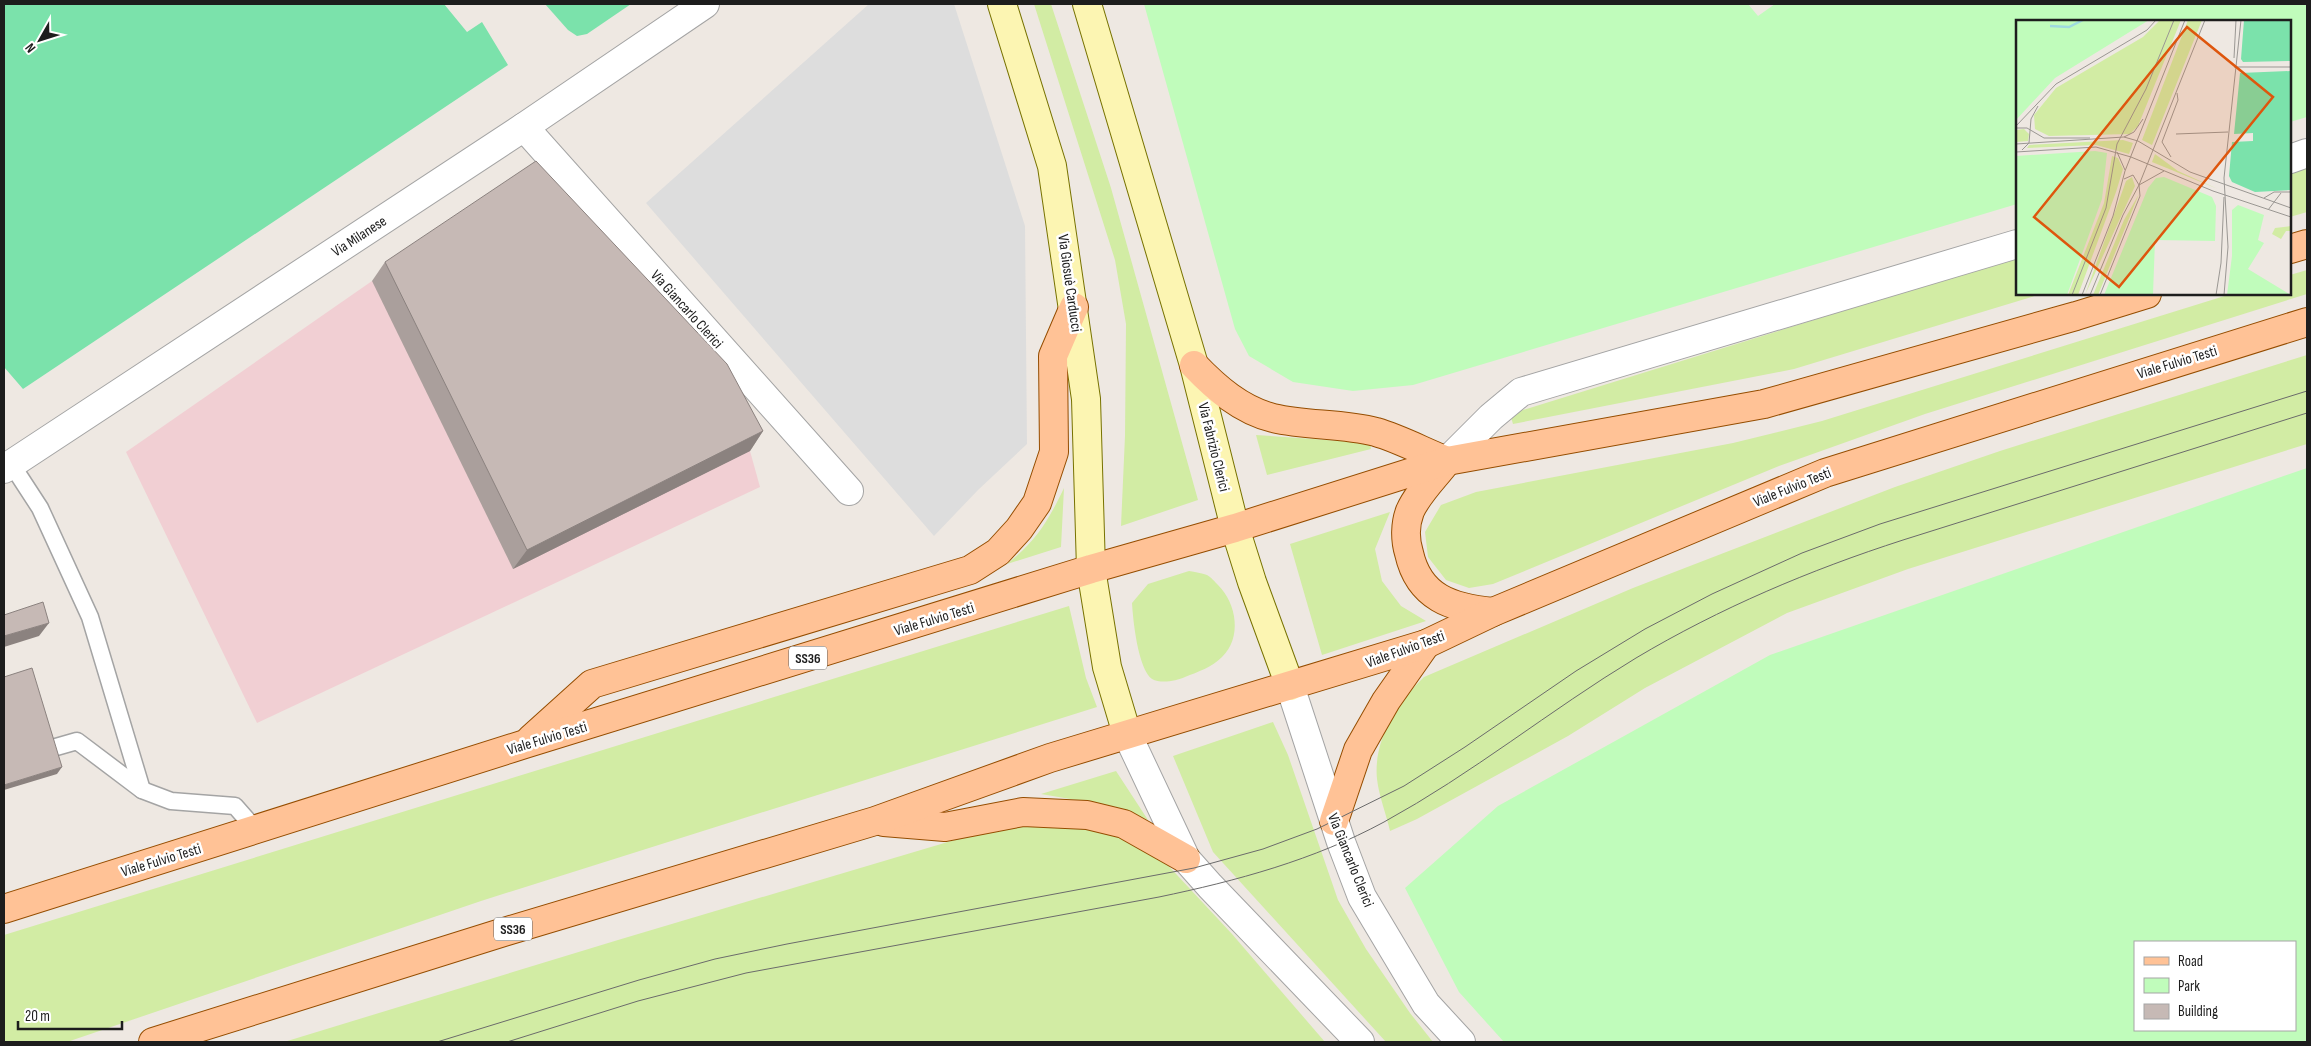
<svg xmlns="http://www.w3.org/2000/svg" width="2311" height="1046" font-family="'Sofia Sans Condensed',sans-serif">
<style>
.commercial{fill:#f1cfd3}
.grass{fill:#d2eca4}
.park{fill:#c0fcbb;fill-rule:evenodd}
.pitch{fill:#7be2ab}
.parking{fill:#ddd}
.lines{fill:none;stroke-linecap:round;stroke-linejoin:round}
.service-casing{stroke:#a4a4a4;stroke-width:19}
.minor-casing{stroke:#a4a4a4;stroke-width:30}
.tertiary-casing{stroke:#a4a4a4;stroke-width:30}
.secondary-casing{stroke:#777200;stroke-width:30}
.primary-casing{stroke:#954d00;stroke-width:30}
.service{stroke:#fff;stroke-width:16}
.minor{stroke:#fff;stroke-width:28}
.tertiary{stroke:#fff;stroke-width:28}
.secondary{stroke:#fcf5b2;stroke-width:28}
.primary{stroke:#ffc296;stroke-width:28}
.tram{stroke:#6b6b6b;stroke-width:1}
.wall{fill:#aa9f9c}
.shaded-wall{fill:#8b827f}
.building{fill:#c6b9b5;stroke:#8b827f}
.labels{text-anchor:middle;stroke-width:5;stroke-linejoin:round;paint-order:stroke}
.shield{fill:#fff;stroke:#616161;stroke-width:1}
.shield-label{font-size:14px;font-weight:bold;fill:#1d1d1d}
.street-label{font-size:15px;fill:#1d1d1d;stroke:#fff}
.inset-river{fill:none;stroke:#9fdadf;stroke-width:2.5}
.inset-road{fill:none;stroke:#9a9793;stroke-width:1}
.view{fill:#de560d;fill-opacity:0.15;stroke:#de560d;stroke-width:2.5}
.inset-edge{fill:none;stroke:#1d1d1d;stroke-width:2.5}
</style>
<rect width="100%" height="100%" fill="#eee8e2"/>
<path class="commercial" d="M 372,281 L 750,451 L 760,487 L 257,723 L 126,452 Z"/>
<g class="grass">
<path d="M 1034,4 L 1051,4 L 1111,188 L 1198,500 L 1121,526 L 1125,436 L 1126,324 L 1115,260 Z"/>
<path d="M 2307,167 L 2307,212 L 2290,217 L 2290,172 Z"/>
<path d="M 2017,257 L 2017,294 L 2041,294 L 1794,369 L 1513,424 L 1510,414 Z"/>
<path d="M 2307,270 L 2307,294 L 1925,414 L 1779,466 L 1493,584 L 1469,588 L 1446,580 L 1428,557 L 1425,532 L 1441,505 L 1476,492 L 1733,443 L 1822,421 L 2231,294 L 2290,294 L 2290,275 Z"/>
<path d="M 2307,355 L 2307,444 L 1908,569 L 1787,613 L 1645,688 L 1568,736 L 1417,819 L 1390,831 C 1386,814 1379,796 1377,779 C 1373,740 1398,702 1424,677 L 1633,588 L 1895,487 L 2000,451 Z"/>
<path d="M 1256,435 L 1370,443 L 1371,449 L 1267,475 Z"/>
<path d="M 1064,488 L 1061,547 L 1007,564 C 1037,540 1048,521 1064,488 Z"/>
<path d="M 1390,512 L 1375,549 L 1382,581 L 1401,606 L 1426,621 L 1322,655 L 1290,544 Z"/>
<path d="M 1189,571 C 1195,572 1202,573 1207,575 C 1211,577 1215,582 1218,585 C 1237,604 1242,638 1222,657 C 1212,667 1198,672 1185,677 C 1176,681 1161,684 1152,679 C 1138,669 1133,620 1132,603 L 1148,584 Z"/>
<path d="M 1069,606 L 1086,678 L 1097,707 L 481,901 L 67,1042 L 4,1042 L 4,935 Z"/>
<path d="M 1273,722 L 1288,755 L 1338,900 L 1366,949 L 1410,1013 L 1433,1042 L 1386,1042 L 1213,852 L 1173,756 Z"/>
<path d="M 1116,771 L 1148,820 L 1117,807 L 1041,794 Z"/>
<path d="M 1015,822 L 1076,823 L 1127,837 L 1164,861 L 1232,934 L 1325,1042 L 284,1042 L 618,940 Z"/>
</g>
<g class="park">
<path d="M 1144,4 L 1748,4 L 1758,16 L 1775,4 L 2307,4 L 2307,117 L 2290,122 L 2290,21 L 2017,21 L 2017,204 L 1413,385 L 1353,391 L 1293,382 L 1249,356 L 1235,329 Z"/>
<path d="M 2307,468 L 2307,1042 L 1504,1042 L 1459,992 L 1405,888 L 1498,806 L 1770,655 ZM 2135,942 L 2295,942 L 2295,1030 L 2135,1030 Z"/>
</g>
<g class="pitch">
<path d="M 4,4 L 444,4 L 467,32 L 482,22 L 508,65 L 23,389 L 4,367 Z"/>
<path d="M 545,4 L 631,4 L 587,34 L 577,36 L 568,30 Z"/>
</g>
<path class="parking" d="M 869,4 L 954,4 L 1025,226 L 1027,444 L 978,490 L 934,536 L 646,203 Z"/>
<g class="lines">
<defs>
<g id="service">
<path d="M 12,465 L 40,508 L 90,617 L 142,790"/>
<path d="M 4,762 L 77,741 L 142,790 L 171,801 L 235,806 L 256,830"/>
</g>
<g id="minor">
<path d="M 524,127 L 849,491"/>
<path d="M 2290,159 L 2307,153"/>
<path d="M 1447,461 L 1491,417 L 1521,392 L 2017,244"/>
<path d="M 4,469 L 524,127 L 705,4"/>
</g>
<g id="tertiary">
<path d="M 1290,686 L 1341,842 L 1362,897 L 1426,1004 L 1461,1042"/>
<path d="M 1127,734 L 1186,859 L 1210,886 L 1360,1042"/>
</g>
<g id="secondary">
<path d="M 1002,4 L 1052,166 L 1086,399 L 1091,569 L 1107,667 L 1127,734"/>
<path d="M 1087,4 L 1194,365 L 1235,528 L 1252,582 L 1290,686"/>
</g>
<g id="primary">
<path d="M 2290,249 L 2307,244"/>
<path d="M 1194,365 C 1216,388 1241,410 1273,418 C 1307,426 1342,423 1376,432 C 1400,439 1424,452 1447,461"/>
<path d="M 1447,461 C 1435,477 1418,493 1410,511 C 1405,524 1405,540 1409,553 C 1419,598 1452,608 1493,612"/>
<path d="M 531,739 L 592,684 L 970,570 L 998,552 L 1019,529 L 1037,503 L 1054,452 L 1053,356 L 1074,307"/>
<path d="M 1334,821 L 1358,750 L 1386,701 L 1426,644"/>
<path d="M 884,822 L 945,827 L 1023,812 L 1087,815 L 1124,824 L 1186,859"/>
<path d="M 4,909 L 525,744 L 1091,569 L 1235,528 L 1447,461 L 1764,404 L 2076,316 L 2147,294"/>
<path d="M 153,1042 L 504,932 L 875,821 L 1050,758 L 1426,644 L 1493,612 L 1825,473 L 2307,322"/>
</g>
</defs>
<use href="#service" class="service-casing"/>
<use href="#minor" class="minor-casing"/>
<use href="#tertiary" class="tertiary-casing"/>
<use href="#secondary" class="secondary-casing"/>
<use href="#primary" class="primary-casing"/>
<use href="#service" class="service"/>
<use href="#minor" class="minor"/>
<use href="#tertiary" class="tertiary"/>
<use href="#secondary" class="secondary"/>
<use href="#primary" class="primary"/>
<g class="tram">
<path d="M 437,1042 L 639,980 L 715,959 L 787,944 L 1194,868 L 1263,849 L 1317,829 L 1404,786 L 1465,747 L 1576,671 L 1645,629 L 1712,594 L 1802,553 L 1880,524 L 2307,391"/>
<path d="M 507,1042 L 638,1001 L 746,973 L 1159,897 C 1236,881 1314,860 1384,822 C 1472,774 1550,710 1636,658 C 1720,608 1810,570 1903,540 L 2307,413"/>
</g>
</g>
<path class="wall" d="M 385,262 L 763,431 L 750,451 L 513,569 L 372,281 Z"/>
<g class="shaded-wall">
<path d="M 763,431 L 750,451 L 513,569 L 527,550 Z"/>
<path d="M 49,623 L 39,636 L 4,647 L 4,636 Z"/>
<path d="M 62,767 L 57,774 L 4,790 L 4,785 Z"/>
</g>
<g class="building">
<path d="M 536,161 L 727,364 L 763,431 L 527,550 L 385,262 Z"/>
<path d="M 43,602 L 49,623 L 4,636 L 4,615 Z"/>
<path d="M 32,668 L 62,767 L 4,785 L 4,677 Z"/>
</g>
<g class="labels">
<g class="shield">
<rect x="789" y="646.5" width="38" height="23" rx="4"/>
<rect x="494" y="917.5" width="38" height="23" rx="4"/>
</g>
<g class="shield-label">
<text x="808" y="663">SS36</text>
<text x="513" y="934">SS36</text>
</g>
<g class="street-label">
<text transform="translate(359 236) rotate(-33)" y="5">Via Milanese</text>
<text transform="translate(1070 283) rotate(82)" y="5">Via Giosuè Carducci</text>
<text transform="translate(687 309) rotate(48)" y="5">Via Giancarlo Clerici</text>
<text transform="translate(2177 362) rotate(-17)" y="5">Viale Fulvio Testi</text>
<text transform="translate(1214 447) rotate(76)" y="5">Via Fabrizio Clerici</text>
<text transform="translate(1792 487) rotate(-22)" y="5">Viale Fulvio Testi</text>
<text transform="translate(934 619) rotate(-17)" y="5">Viale Fulvio Testi</text>
<text transform="translate(1405 649) rotate(-20)" y="5">Viale Fulvio Testi</text>
<text transform="translate(547 738) rotate(-17)" y="5">Viale Fulvio Testi</text>
<text transform="translate(161 860) rotate(-17)" y="5">Viale Fulvio Testi</text>
<text transform="translate(1351 860) rotate(68)" y="5">Via Giancarlo Clerici</text>
</g>
</g>
<g transform="translate(2016 20)">
<rect width="275" height="275" fill="#eee8e2"/>
<path d="M 144,0 L 165,0 L 122,106 L 114,114 L 33,116 L 19,109 L 18,95 L 40,68 L 127,17 ZM 172,0 L 186,0 L 136,125 L 126,120 ZM 8,109 L 13,114 L 12,121 L 0,122 L 0,110 ZM 107,120 L 117,123 L 113,134 L 80,125 L 11,128 L 13,125 ZM 139,134 L 162,151 L 202,169 L 136,142 ZM 96,136 L 102,138 L 107,149 L 100,172 L 62,275 L 52,275 L 88,183 ZM 116,157 L 119,166 L 69,275 L 110,161 ZM 123,174 L 82,275 L 77,275 L 108,200 ZM 275,206 L 275,211 L 270,211 L 265,219 L 256,214 L 259,208 Z" fill="#d2eca4"/>
<path d="M 0,0 L 133,0 L 39,58 L 0,100 ZM 79,131 L 91,133 L 86,179 L 51,275 L 0,275 L 0,136 ZM 148,157 L 196,177 L 200,186 L 199,221 L 139,220 L 137,275 L 88,275 L 132,168 L 140,158 ZM 222,185 L 248,195 L 242,220 L 248,223 L 232,249 L 275,275 L 211,275 L 216,236 L 216,190 Z" fill="#c0fcbb"/>
<path d="M 228,0 L 275,0 L 275,41 L 227,42 L 225,39 ZM 275,51 L 275,170 L 239,172 L 216,162 L 213,156 L 216,122 L 237,121 L 237,113 L 218,114 L 224,53 Z" fill="#7be2ab"/>
<path class="inset-river" d="M 34,6 L 53,7 L 67,0"/>
<path class="inset-road" d="M 218,38 L 220,0M 218,47 L 275,47M 0,106 L 40,64 L 131,10 L 140,0M 0,108 L 11,108 L 28,118 L 74,118M 160,114 L 212,112M 108,117 L 118,112 L 127,99M 122,121 L 174,152 L 275,188M 0,124 L 108,117 L 122,121M 6,130 L 13,123 L 15,99 L 22,86M 0,132 L 80,127 L 115,137M 101,132 L 109,150M 115,137 L 197,171 L 275,197M 155,137 L 146,122 L 162,80 L 161,73M 108,159 L 117,155 L 123,165M 123,165 L 148,151M 248,178 L 258,172 L 275,172M 252,190 L 265,173M 56,275 L 90,188 L 101,124 L 130,69 L 158,0M 66,275 L 97,196 L 109,151 L 169,0M 74,275 L 107,195 L 123,165 L 189,0M 84,275 L 124,176 L 123,165M 200,275 L 205,243 L 208,177M 208,275 L 212,227 L 208,158 L 225,0"/>
<path class="view" d="M 171,7 L 257,77 L 103,267 L 18,197 Z"/>
<rect width="275" height="275" class="inset-edge"/>
</g>
<rect width="2311" height="1046" fill="none" stroke="#1d1d1d" stroke-width="10"/>
<rect x="2134" y="941" width="162" height="90" fill="#ffffff" stroke="#a5a5a5"/>
<rect x="2144" y="957" width="25" height="8" fill="#ffc296" stroke="#a5a5a5"/>
<text x="2178" y="966" font-size="15" fill="#1d1d1d">Road</text>
<rect x="2144" y="978" width="25" height="15" fill="#c0fcbb" stroke="#a5a5a5"/>
<text x="2178" y="991" font-size="15" fill="#1d1d1d">Park</text>
<rect x="2144" y="1004" width="25" height="15" fill="#c6b9b5" stroke="#a5a5a5"/>
<text x="2178" y="1016" font-size="15" fill="#1d1d1d">Building</text>
<g transform="translate(40 40) rotate(231)" stroke="#ffffff" stroke-width="4" paint-order="stroke">
<path d="M0-4L9 19L0 12L-9 19Z" fill="#1d1d1d"/>
<text y="-8" font-size="14" font-weight="bold" text-anchor="middle" fill="#1d1d1d">N</text>
</g>
<path d="M18 1021v8h104v-8" fill="none" stroke="#1d1d1d" stroke-width="2.5"/>
<text x="25" y="1021" font-size="15" fill="#1d1d1d" stroke="#ffffff" stroke-width="4" paint-order="stroke">20 m</text>
</svg>
